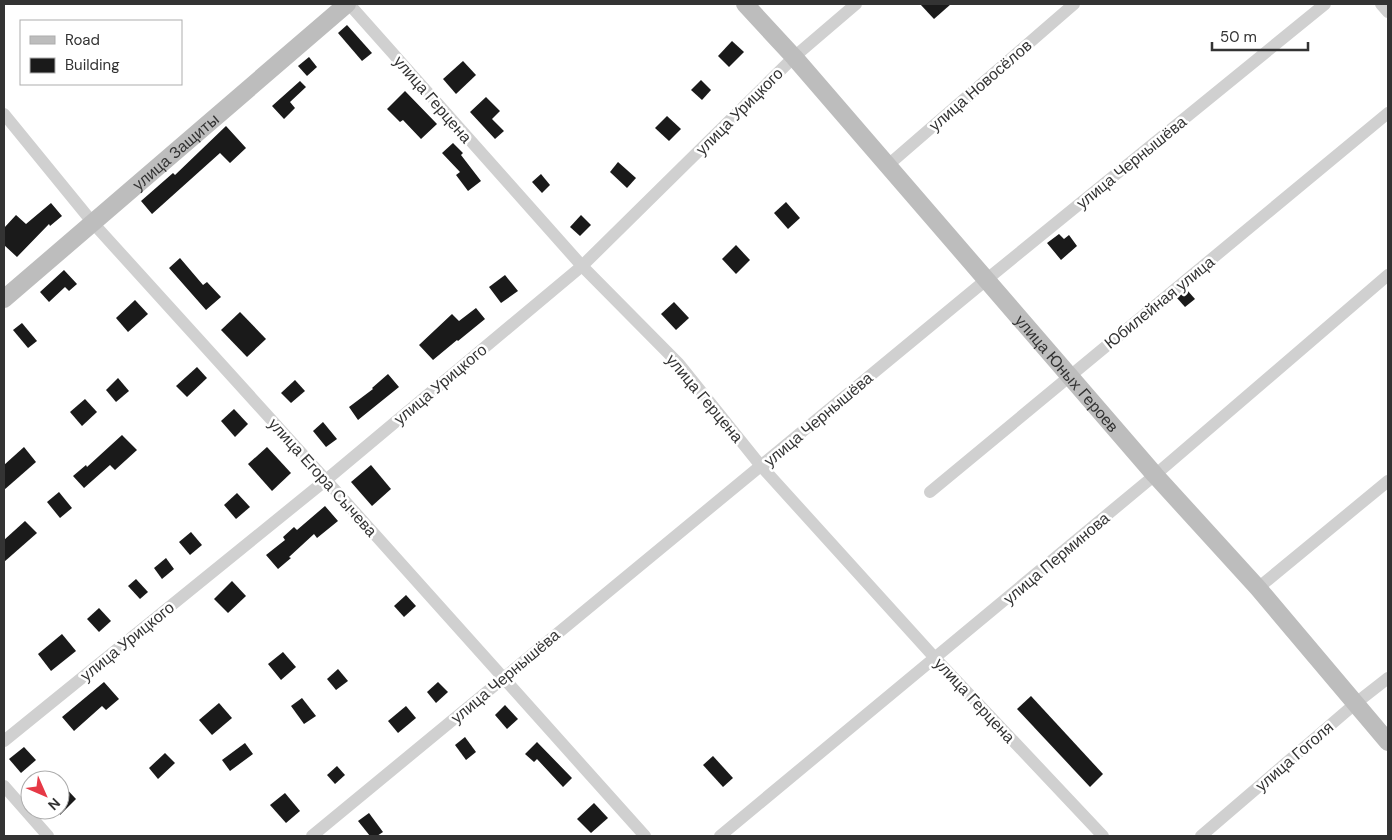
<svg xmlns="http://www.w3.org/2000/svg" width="1392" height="840" font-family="'DM Sans',sans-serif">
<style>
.building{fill:#1a1a1a}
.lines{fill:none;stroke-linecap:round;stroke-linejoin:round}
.street{stroke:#d0d0d0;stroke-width:12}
.secondary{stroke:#bdbdbd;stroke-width:18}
.labels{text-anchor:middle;stroke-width:5;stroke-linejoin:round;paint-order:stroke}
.street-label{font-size:16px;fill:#333;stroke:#fff}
</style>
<rect width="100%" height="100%" fill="#fff"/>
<g class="building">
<path d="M 920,4 L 951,4 L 934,19 Z"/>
<path d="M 347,25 L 372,53 L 362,61 L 338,33 Z"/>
<path d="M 732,41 L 744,52 L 729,67 L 718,56 Z"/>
<path d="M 309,57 L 317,67 L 307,76 L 298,66 Z"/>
<path d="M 463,61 L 476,75 L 456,94 L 443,79 Z"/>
<path d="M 701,80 L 711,90 L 702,100 L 691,90 Z"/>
<path d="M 300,81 L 306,87 L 290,102 L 295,108 L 284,119 L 272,106 Z"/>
<path d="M 405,91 L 437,124 L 421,139 L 403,120 L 400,122 L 387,109 Z"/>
<path d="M 486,97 L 500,111 L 492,119 L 504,131 L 495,139 L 470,112 Z"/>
<path d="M 667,116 L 681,129 L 669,141 L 655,128 Z"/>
<path d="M 226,126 L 246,148 L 230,163 L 220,153 L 152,214 L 141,201 L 173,173 L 175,175 Z"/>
<path d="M 453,143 L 463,153 L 461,155 L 481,181 L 468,191 L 456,175 L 460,172 L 442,153 Z"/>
<path d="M 618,162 L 636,178 L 627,188 L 610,172 Z"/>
<path d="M 541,174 L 550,185 L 542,193 L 532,182 Z"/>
<path d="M 786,202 L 800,218 L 788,229 L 774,213 Z"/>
<path d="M 51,203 L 62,216 L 50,226 L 49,224 L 17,257 L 4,245 L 4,228 L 16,215 L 26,224 Z"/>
<path d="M 581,215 L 591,225 L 580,236 L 570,227 Z"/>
<path d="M 1059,234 L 1064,239 L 1069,235 L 1077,246 L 1061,260 L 1047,243 Z"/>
<path d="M 736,245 L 750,260 L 736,274 L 722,259 Z"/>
<path d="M 180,258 L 203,285 L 207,282 L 221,297 L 206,310 L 169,268 Z"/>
<path d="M 64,270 L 77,284 L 69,291 L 65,287 L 49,302 L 40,292 Z"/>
<path d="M 505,275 L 518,291 L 501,303 L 489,287 Z"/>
<path d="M 1187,290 L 1195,299 L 1185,307 L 1177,298 Z"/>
<path d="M 135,300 L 148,314 L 128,332 L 116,318 Z"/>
<path d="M 674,302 L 689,318 L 676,330 L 661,314 Z"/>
<path d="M 476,308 L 485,319 L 458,341 L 457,340 L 433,360 L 419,345 L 452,314 L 459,321 Z"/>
<path d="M 240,312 L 266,339 L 247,357 L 221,330 Z"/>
<path d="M 22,323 L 37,341 L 28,348 L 13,330 Z"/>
<path d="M 197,367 L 207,378 L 187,397 L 176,386 Z"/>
<path d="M 388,374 L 399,387 L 358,420 L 349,407 L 373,389 L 372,388 Z"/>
<path d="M 118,378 L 129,391 L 116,402 L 106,390 Z"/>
<path d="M 295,380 L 305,391 L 291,403 L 281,393 Z"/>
<path d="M 85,399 L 97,412 L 82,426 L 70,412 Z"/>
<path d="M 234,409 L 248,424 L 235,437 L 221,421 Z"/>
<path d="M 323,422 L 337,439 L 326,447 L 313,431 Z"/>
<path d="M 122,435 L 137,450 L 115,470 L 110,465 L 84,488 L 73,476 L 86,465 L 87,467 Z"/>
<path d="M 24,447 L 36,462 L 4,490 L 4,465 Z"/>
<path d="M 267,447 L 291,473 L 272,491 L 248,464 Z"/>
<path d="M 371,465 L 391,489 L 372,506 L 351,482 Z"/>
<path d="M 59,492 L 72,508 L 60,518 L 47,502 Z"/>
<path d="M 237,493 L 250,507 L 236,519 L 224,505 Z"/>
<path d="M 325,506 L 338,521 L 317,538 L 314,534 L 289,557 L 291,558 L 278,569 L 266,555 L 285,540 L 283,537 L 294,527 L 297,530 Z"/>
<path d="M 25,521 L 37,533 L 4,562 L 4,540 Z"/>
<path d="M 191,532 L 202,545 L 190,555 L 179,542 Z"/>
<path d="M 166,558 L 174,569 L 162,579 L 154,568 Z"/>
<path d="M 136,579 L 148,592 L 140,599 L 128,586 Z"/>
<path d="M 232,581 L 246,596 L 228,613 L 214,599 Z"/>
<path d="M 406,595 L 416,606 L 404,617 L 394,606 Z"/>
<path d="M 99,608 L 111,621 L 99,632 L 87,619 Z"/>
<path d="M 62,634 L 76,651 L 51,671 L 38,654 Z"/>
<path d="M 283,652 L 296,667 L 281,680 L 268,664 Z"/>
<path d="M 338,669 L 348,681 L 336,690 L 327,679 Z"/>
<path d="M 104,682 L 119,699 L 106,710 L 102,706 L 74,731 L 62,717 Z"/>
<path d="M 438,682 L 448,692 L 436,703 L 427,692 Z"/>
<path d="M 1031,696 L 1103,774 L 1090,787 L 1017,709 Z"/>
<path d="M 302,698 L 316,716 L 304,724 L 291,706 Z"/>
<path d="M 219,703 L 232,718 L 212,735 L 199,720 Z"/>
<path d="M 505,705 L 518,719 L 507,729 L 495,715 Z"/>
<path d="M 406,706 L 416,718 L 398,733 L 388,721 Z"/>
<path d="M 465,737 L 476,752 L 466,760 L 455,745 Z"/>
<path d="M 537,742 L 572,778 L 563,787 L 537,759 L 534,762 L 525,754 Z"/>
<path d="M 245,743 L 253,754 L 230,771 L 222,760 Z"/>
<path d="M 24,747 L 36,760 L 21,773 L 9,759 Z"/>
<path d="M 165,753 L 175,763 L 158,779 L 149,768 Z"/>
<path d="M 713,756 L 733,778 L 723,787 L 703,765 Z"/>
<path d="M 337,766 L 345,775 L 335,784 L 327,775 Z"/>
<path d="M 60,782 L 76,799 L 60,815 Z"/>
<path d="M 285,793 L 300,811 L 286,823 L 270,805 Z"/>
<path d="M 594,803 L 608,818 L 591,833 L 577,819 Z"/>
<path d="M 369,813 L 383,832 L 377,836 L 370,836 L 358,821 Z"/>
</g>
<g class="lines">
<g class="street">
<path d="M 349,4 L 582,266 L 679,364 L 761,466 L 935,658 L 1103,836"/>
<path d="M 1381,4 L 1388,12"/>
<path d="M 4,114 L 93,223 L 326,480 L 645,836"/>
<path d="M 887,166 L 1074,4"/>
<path d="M 930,492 L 1388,113"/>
<path d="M 1258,588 L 1388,481"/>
<path d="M 4,741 L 326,480 L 582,266 L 794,57 L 856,4"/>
<path d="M 4,786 L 48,836"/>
<path d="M 312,836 L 986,280 L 1325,4"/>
<path d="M 720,836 L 1155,475 L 1388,275"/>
<path d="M 1201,836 L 1356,703 L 1388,678"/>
</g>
<g class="secondary">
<path id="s1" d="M 745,4 L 794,57 L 1155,475 L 1258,588 L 1388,742"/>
<path id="s2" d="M 4,299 L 347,4"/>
</g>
</g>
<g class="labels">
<g class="street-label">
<text transform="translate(980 85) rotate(-41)" y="6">улица Новосёлов</text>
<text transform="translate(433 99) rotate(49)" y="6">улица Герцена</text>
<text transform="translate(739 111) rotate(-45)" y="6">улица Урицкого</text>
<text dy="6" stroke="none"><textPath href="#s2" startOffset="226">улица Защиты</textPath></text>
<text transform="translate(1131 162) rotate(-39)" y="6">улица Чернышёва</text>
<text transform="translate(1159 302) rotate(-39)" y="6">Юбилейная улица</text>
<text dy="6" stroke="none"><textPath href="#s1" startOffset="490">улица Юных Героев</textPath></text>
<text transform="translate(440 384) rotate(-40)" y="6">улица Урицкого</text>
<text transform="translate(705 398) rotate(50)" y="6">улица Герцена</text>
<text transform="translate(818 419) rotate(-40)" y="6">улица Чернышёва</text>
<text transform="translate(323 477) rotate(48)" y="6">улица Егора Сычева</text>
<text transform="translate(1056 558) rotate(-40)" y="6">улица Перминова</text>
<text transform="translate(127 641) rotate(-39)" y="6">улица Урицкого</text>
<text transform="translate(505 676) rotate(-40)" y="6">улица Чернышёва</text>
<text transform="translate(975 700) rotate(47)" y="6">улица Герцена</text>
<text transform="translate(1294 756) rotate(-41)" y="6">улица Гоголя</text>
</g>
</g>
<rect width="1392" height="840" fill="none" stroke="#333333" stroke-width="10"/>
<rect x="20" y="20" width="162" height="65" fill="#ffffff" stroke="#adadad"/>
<rect x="30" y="36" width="25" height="8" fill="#bdbdbd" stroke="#adadad"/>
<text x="65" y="45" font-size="15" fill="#333333">Road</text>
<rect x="30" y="58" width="25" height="15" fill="#1a1a1a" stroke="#adadad"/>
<text x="65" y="70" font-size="15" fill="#333333">Building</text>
<g transform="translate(45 795) rotate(135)"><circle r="24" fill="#ffffff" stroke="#adadad"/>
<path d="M0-4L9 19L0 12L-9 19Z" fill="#e63946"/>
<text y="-8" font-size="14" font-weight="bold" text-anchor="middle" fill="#333333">N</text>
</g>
<path d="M1212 42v8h96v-8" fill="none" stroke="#333333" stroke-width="2.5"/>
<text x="1220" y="42" font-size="15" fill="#333333" stroke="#ffffff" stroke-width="4" paint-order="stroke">50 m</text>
</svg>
